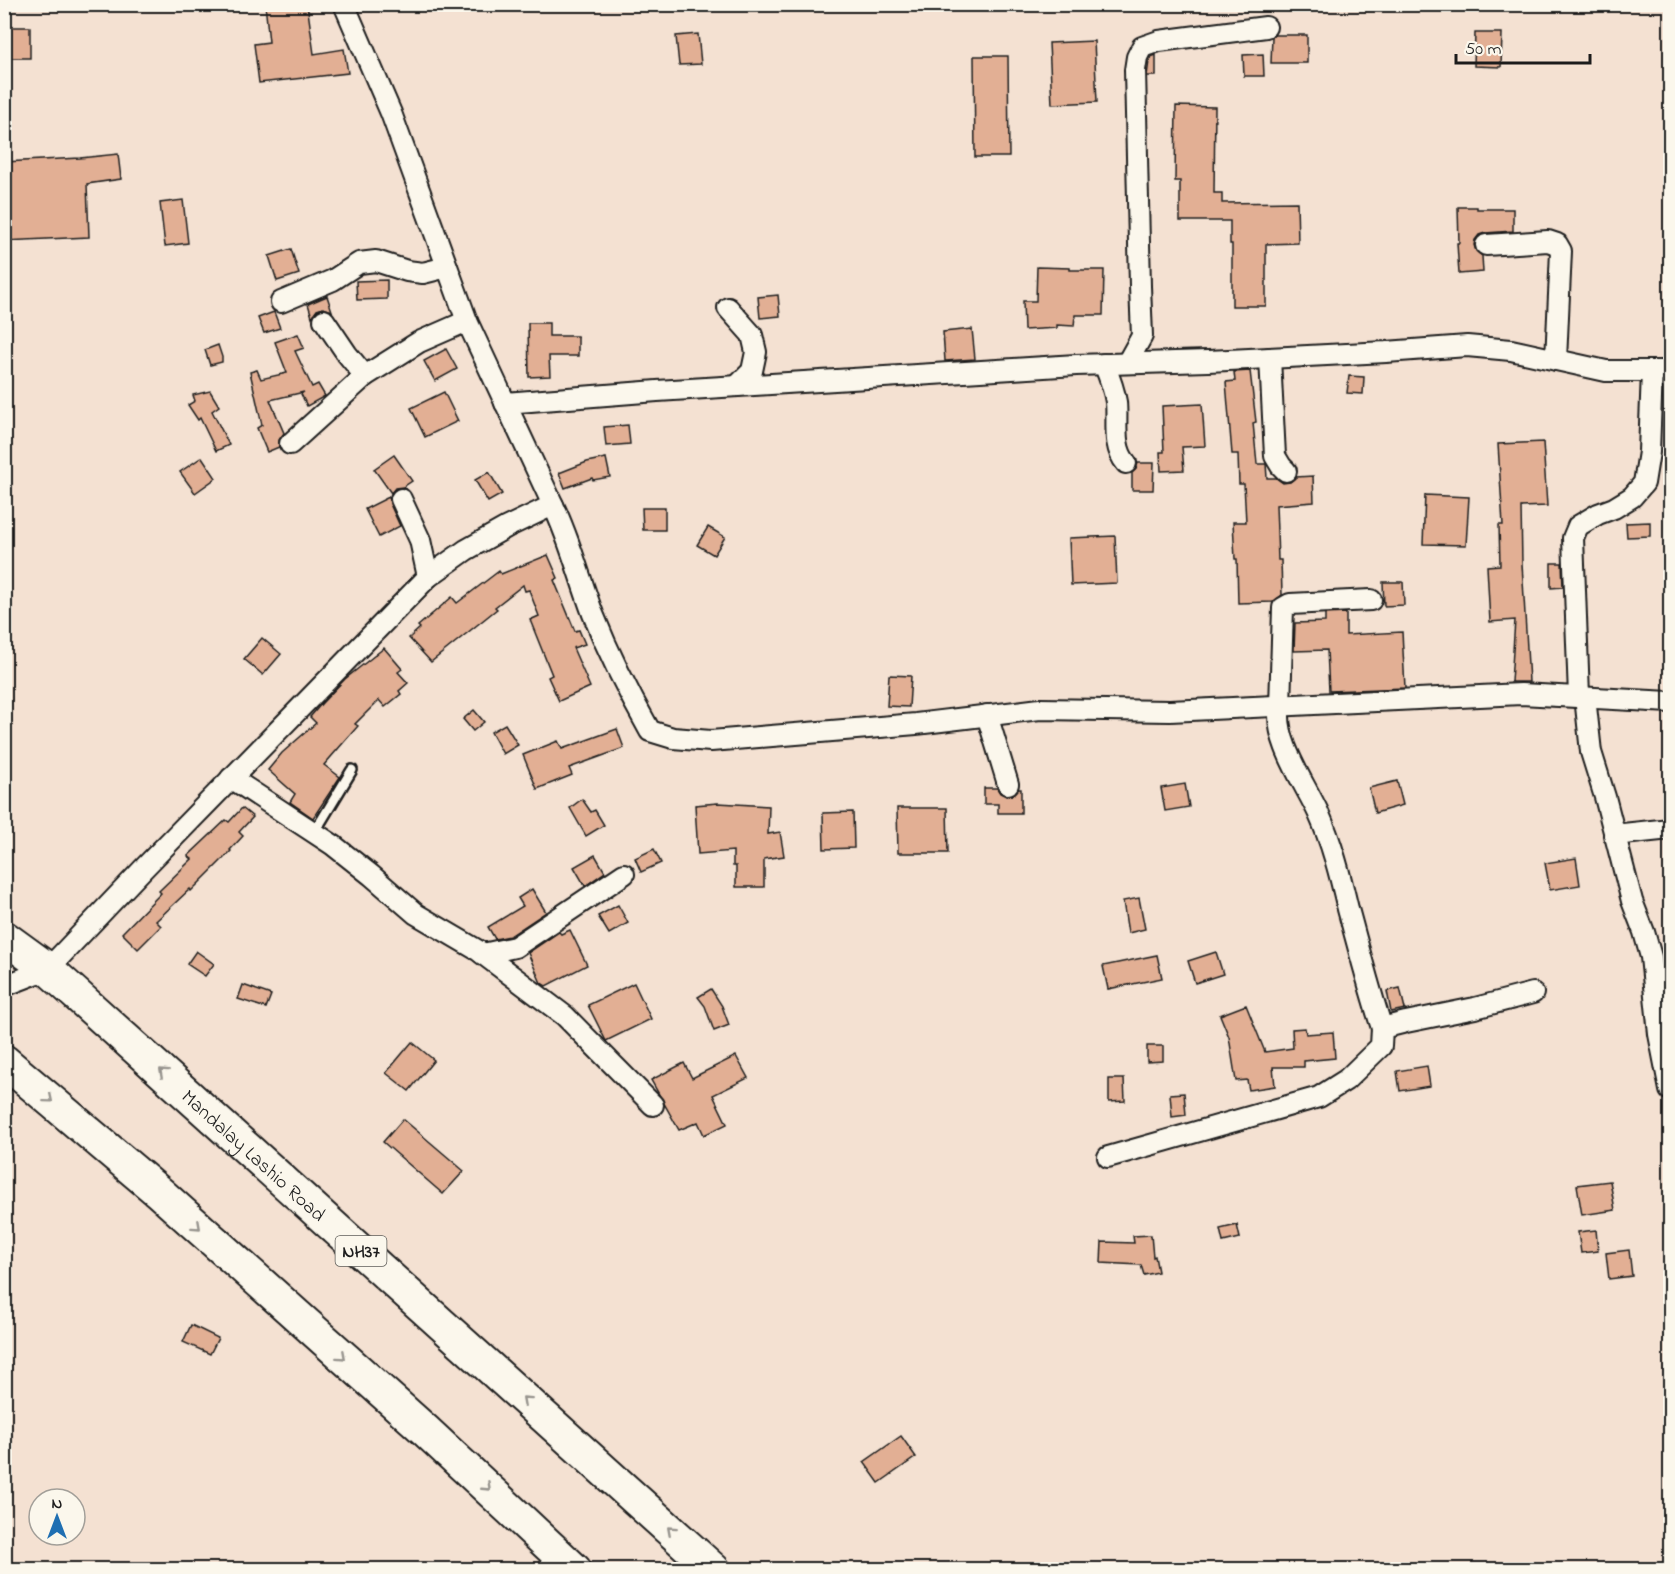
<svg xmlns="http://www.w3.org/2000/svg" width="1675" height="1574" font-family="'Indie Flower',sans-serif">
<style>
.building{fill:#e2af94;stroke:#1c1c1c;stroke-width:1.5}
.lines{fill:none;stroke-linecap:round;stroke-linejoin:round}
.service-casing{stroke:#1c1c1c;stroke-width:14}
.minor-casing{stroke:#1c1c1c;stroke-width:24}
.trunk-casing{stroke:#1c1c1c;stroke-width:36}
.service{stroke:#fbf7ec;stroke-width:9}
.minor{stroke:#fbf7ec;stroke-width:20}
.trunk{stroke:#fbf7ec;stroke-width:32}
.oneway{stroke:#97948e}
.labels{text-anchor:middle;stroke-width:4.5;stroke-linejoin:round;paint-order:stroke}
.shield{fill:#fbf7ec;stroke:#5f5e5a;stroke-width:1.5}
.shield-label{font-size:18px;font-weight:bold;fill:#1c1c1c}
.street-label{font-size:20px;fill:#1c1c1c;stroke:#fbf7ec}
</style>
<rect width="100%" height="100%" fill="#f4e1d2"/>
<filter id="ink" filterUnits="userSpaceOnUse"><feTurbulence type="fractalNoise" baseFrequency=".0167" numOctaves="2"/><feDisplacementMap in="SourceGraphic" scale="12" xChannelSelector="R" yChannelSelector="G"/><feConvolveMatrix kernelMatrix="1 2 1 2 8 2 1 2 1" color-interpolation-filters="sRGB"/></filter>
<g filter="url(#ink)">
<g class="building">
<path d="M 265,4 L 307,4 L 314,54 L 344,49 L 348,73 L 259,83 L 254,44 L 269,42 Z"/>
<rect x="4" y="27" width="26" height="31"/>
<path d="M 1475,33 L 1502,33 L 1501,67 L 1474,66 Z"/>
<path d="M 698,34 L 701,64 L 679,65 L 676,36 Z"/>
<path d="M 1275,35 L 1307,35 L 1307,63 L 1271,63 L 1272,37 Z"/>
<path d="M 1094,41 L 1097,102 L 1052,104 L 1049,43 Z"/>
<path d="M 1263,54 L 1264,76 L 1244,76 L 1243,55 Z"/>
<path d="M 1156,55 L 1156,76 L 1147,76 L 1149,61 L 1151,57 Z"/>
<path d="M 974,56 L 1008,56 L 1009,157 L 975,157 Z"/>
<path d="M 1176,106 L 1215,107 L 1214,193 L 1222,193 L 1222,203 L 1297,202 L 1298,243 L 1266,244 L 1266,306 L 1232,306 L 1232,244 L 1230,244 L 1230,221 L 1180,221 L 1180,181 L 1175,181 Z"/>
<path d="M 118,154 L 121,179 L 87,184 L 89,237 L 4,241 L 4,162 L 80,158 Z"/>
<path d="M 183,200 L 188,243 L 165,246 L 160,203 Z"/>
<path d="M 1458,207 L 1477,207 L 1477,209 L 1513,209 L 1513,231 L 1485,233 L 1479,235 L 1475,240 L 1474,245 L 1476,251 L 1482,256 L 1483,272 L 1459,274 L 1457,243 L 1459,243 Z"/>
<path d="M 291,249 L 299,274 L 277,281 L 269,256 Z"/>
<path d="M 1037,267 L 1070,268 L 1070,270 L 1104,270 L 1103,315 L 1075,315 L 1074,326 L 1057,325 L 1057,328 L 1024,330 L 1023,301 L 1036,301 Z"/>
<path d="M 387,280 L 387,299 L 357,300 L 356,281 Z"/>
<path d="M 778,295 L 780,316 L 760,318 L 758,297 Z"/>
<path d="M 327,296 L 332,311 L 323,308 L 317,310 L 312,317 L 308,304 Z"/>
<path d="M 274,312 L 280,328 L 264,333 L 258,318 Z"/>
<path d="M 528,323 L 549,323 L 549,336 L 578,336 L 578,356 L 549,356 L 550,376 L 529,377 Z"/>
<path d="M 972,329 L 975,359 L 945,361 L 943,332 Z"/>
<path d="M 298,334 L 304,348 L 295,351 L 312,387 L 318,384 L 325,396 L 307,406 L 301,394 L 304,392 L 270,400 L 284,433 L 279,440 L 279,447 L 267,452 L 257,428 L 262,425 L 250,372 L 257,370 L 261,379 L 287,373 L 275,342 Z"/>
<path d="M 218,345 L 222,357 L 222,362 L 210,365 L 205,350 Z"/>
<path d="M 446,349 L 457,369 L 435,381 L 424,361 Z"/>
<path d="M 1250,371 L 1256,422 L 1253,423 L 1257,464 L 1266,464 L 1267,478 L 1276,478 L 1283,483 L 1290,482 L 1296,477 L 1313,476 L 1314,502 L 1276,505 L 1278,560 L 1281,560 L 1282,595 L 1273,602 L 1238,603 L 1237,559 L 1235,559 L 1233,522 L 1246,522 L 1244,484 L 1239,484 L 1238,454 L 1232,454 L 1226,382 L 1235,381 L 1234,372 Z"/>
<path d="M 1349,376 L 1364,377 L 1363,394 L 1347,393 Z"/>
<path d="M 210,391 L 219,406 L 212,411 L 229,445 L 216,451 L 200,418 L 198,420 L 188,405 L 195,401 L 193,395 Z"/>
<path d="M 444,392 L 458,421 L 425,437 L 411,408 Z"/>
<path d="M 1202,404 L 1205,446 L 1182,447 L 1184,470 L 1161,471 L 1160,452 L 1164,452 L 1162,406 Z"/>
<path d="M 628,425 L 630,444 L 606,446 L 604,427 Z"/>
<path d="M 1543,442 L 1547,506 L 1521,507 L 1522,564 L 1529,682 L 1511,682 L 1515,620 L 1490,622 L 1487,566 L 1500,565 L 1499,525 L 1503,525 L 1498,444 Z"/>
<path d="M 394,455 L 412,481 L 403,487 L 395,488 L 391,493 L 374,469 Z"/>
<path d="M 202,457 L 216,478 L 195,493 L 180,472 Z"/>
<path d="M 606,458 L 610,477 L 593,480 L 592,478 L 565,488 L 559,473 L 587,462 Z"/>
<path d="M 1138,463 L 1154,463 L 1153,490 L 1132,490 L 1132,473 L 1136,469 Z"/>
<path d="M 489,472 L 502,494 L 488,502 L 475,480 Z"/>
<path d="M 1425,495 L 1469,497 L 1466,545 L 1423,544 Z"/>
<path d="M 389,497 L 390,504 L 400,526 L 379,537 L 365,509 Z"/>
<path d="M 642,508 L 665,508 L 665,530 L 643,530 Z"/>
<path d="M 1650,522 L 1650,536 L 1627,537 L 1626,523 Z"/>
<path d="M 708,527 L 725,537 L 714,555 L 697,545 Z"/>
<path d="M 1115,536 L 1117,583 L 1071,585 L 1069,538 Z"/>
<path d="M 548,555 L 558,578 L 554,580 L 575,631 L 579,630 L 585,644 L 573,648 L 590,687 L 559,701 L 548,677 L 552,675 L 530,620 L 539,616 L 529,590 L 525,591 L 523,585 L 495,607 L 497,609 L 431,662 L 409,638 L 420,628 L 418,626 L 452,597 L 457,603 L 499,571 L 501,574 Z"/>
<path d="M 1551,563 L 1562,563 L 1563,587 L 1551,588 Z"/>
<path d="M 1383,582 L 1403,582 L 1404,605 L 1384,606 Z"/>
<path d="M 1346,613 L 1346,635 L 1402,632 L 1405,688 L 1329,691 L 1327,650 L 1294,651 L 1295,623 L 1325,622 L 1325,614 Z"/>
<path d="M 262,638 L 281,654 L 263,675 L 244,659 Z"/>
<path d="M 384,648 L 402,669 L 398,672 L 408,683 L 399,691 L 401,694 L 385,707 L 379,700 L 355,724 L 358,726 L 324,765 L 340,777 L 313,818 L 290,802 L 295,794 L 268,770 L 282,753 L 316,723 L 310,717 L 322,703 L 345,679 Z"/>
<path d="M 889,675 L 911,676 L 909,707 L 887,706 Z"/>
<path d="M 474,710 L 484,722 L 473,731 L 463,719 Z"/>
<path d="M 505,724 L 518,745 L 503,754 L 491,732 Z"/>
<path d="M 617,729 L 624,748 L 569,768 L 572,775 L 537,789 L 523,755 L 558,741 L 562,749 Z"/>
<path d="M 1397,781 L 1403,805 L 1375,813 L 1369,788 Z"/>
<path d="M 1185,784 L 1189,807 L 1165,811 L 1161,788 Z"/>
<path d="M 984,788 L 997,788 L 1000,793 L 1006,796 L 1012,795 L 1019,789 L 1021,789 L 1021,813 L 998,813 L 998,804 L 984,804 Z"/>
<path d="M 582,799 L 591,812 L 595,810 L 604,825 L 586,836 L 570,808 Z"/>
<path d="M 718,803 L 769,806 L 768,834 L 780,832 L 784,856 L 764,859 L 764,887 L 736,887 L 736,866 L 733,866 L 733,851 L 698,854 L 695,805 Z"/>
<path d="M 242,808 L 253,817 L 239,832 L 243,836 L 230,850 L 231,851 L 191,891 L 190,889 L 156,921 L 161,926 L 138,949 L 122,933 L 161,893 L 159,891 L 192,859 L 188,856 L 226,820 L 229,822 Z"/>
<path d="M 897,808 L 947,808 L 948,853 L 898,853 Z"/>
<path d="M 853,812 L 854,848 L 824,849 L 823,813 Z"/>
<path d="M 654,849 L 661,863 L 641,872 L 635,858 Z"/>
<path d="M 595,855 L 605,872 L 585,886 L 574,867 Z"/>
<path d="M 1576,858 L 1580,885 L 1550,890 L 1545,863 Z"/>
<path d="M 532,889 L 546,912 L 510,936 L 495,939 L 488,927 L 523,906 L 518,898 Z"/>
<path d="M 1139,898 L 1145,929 L 1128,933 L 1123,901 Z"/>
<path d="M 618,905 L 628,923 L 609,934 L 598,916 Z"/>
<path d="M 570,930 L 587,965 L 546,986 L 541,983 L 528,953 L 559,932 L 561,934 Z"/>
<path d="M 196,951 L 214,964 L 205,976 L 187,964 Z"/>
<path d="M 1216,952 L 1223,974 L 1195,983 L 1188,961 Z"/>
<path d="M 1157,955 L 1162,978 L 1108,989 L 1103,966 Z"/>
<path d="M 634,983 L 651,1019 L 606,1041 L 588,1005 Z"/>
<path d="M 243,985 L 271,995 L 266,1008 L 238,999 Z"/>
<path d="M 1400,988 L 1405,1009 L 1391,1012 L 1387,991 Z"/>
<path d="M 711,989 L 722,1006 L 729,1025 L 714,1031 L 705,1006 L 698,997 Z"/>
<path d="M 1246,1005 L 1265,1052 L 1293,1048 L 1292,1029 L 1305,1028 L 1306,1034 L 1333,1032 L 1335,1058 L 1304,1061 L 1304,1067 L 1273,1067 L 1275,1086 L 1249,1090 L 1247,1080 L 1236,1081 L 1229,1037 L 1220,1015 Z"/>
<path d="M 412,1042 L 434,1060 L 409,1091 L 386,1073 Z"/>
<path d="M 1147,1046 L 1163,1046 L 1163,1061 L 1147,1062 Z"/>
<path d="M 736,1056 L 748,1078 L 713,1095 L 727,1124 L 704,1135 L 698,1122 L 679,1130 L 651,1080 L 684,1063 L 692,1078 Z"/>
<path d="M 1427,1066 L 1430,1086 L 1400,1091 L 1397,1071 Z"/>
<path d="M 1109,1079 L 1124,1079 L 1125,1101 L 1109,1102 Z"/>
<path d="M 1184,1093 L 1186,1115 L 1172,1117 L 1170,1094 Z"/>
<path d="M 403,1119 L 464,1171 L 443,1194 L 383,1142 Z"/>
<path d="M 1610,1181 L 1615,1210 L 1582,1215 L 1577,1185 Z"/>
<path d="M 1237,1225 L 1240,1238 L 1223,1242 L 1220,1229 Z"/>
<path d="M 1596,1230 L 1598,1251 L 1581,1253 L 1578,1232 Z"/>
<path d="M 1151,1235 L 1153,1257 L 1155,1256 L 1158,1272 L 1144,1275 L 1141,1265 L 1101,1263 L 1102,1242 L 1134,1243 L 1133,1236 Z"/>
<path d="M 1629,1250 L 1632,1276 L 1609,1279 L 1606,1253 Z"/>
<path d="M 191,1325 L 218,1338 L 210,1354 L 183,1342 Z"/>
<path d="M 901,1436 L 916,1457 L 879,1483 L 864,1462 Z"/>
</g>
<g class="lines">
<defs>
<path id="service" d="M 314,833 L 352,770"/>
<g id="minor">
<path d="M 344,4 L 391,113 L 467,321 L 553,505"/>
<path d="M 1486,245 L 1548,241 L 1557,244 L 1561,251 L 1556,360"/>
<path d="M 281,302 L 333,280 L 359,263 L 376,261 L 407,271 L 423,273 L 447,267"/>
<path d="M 728,308 L 752,335 L 756,352 L 752,371 L 737,386"/>
<path d="M 324,320 L 347,354 L 365,376"/>
<path d="M 1270,358 L 1275,456 L 1281,466 L 1286,471"/>
<path d="M 1127,363 L 1142,336 L 1140,286 L 1135,70 L 1137,57 L 1142,47 L 1159,41 L 1266,27"/>
<path d="M 1104,364 C 1109,376 1114,389 1116,402 C 1118,422 1112,446 1126,463"/>
<path d="M 505,403 L 657,391 L 1076,365 L 1208,361 L 1386,352 L 1467,346 L 1511,350 L 1606,371 L 1670,371"/>
<path d="M 290,444 L 365,376 L 419,342 L 467,321"/>
<path d="M 401,499 L 420,540 L 428,577"/>
<path d="M 1371,600 L 1290,604 L 1283,608 L 1280,706 C 1273,739 1304,782 1318,812 C 1332,843 1340,875 1348,909 C 1359,949 1369,989 1382,1028 L 1406,1022 L 1475,1008 L 1533,993"/>
<path d="M 1579,696 L 1573,538 L 1578,526 L 1598,514 L 1614,508 L 1632,497 L 1644,483 L 1649,452 L 1652,371"/>
<path d="M 1585,697 L 1591,752 L 1605,797 L 1632,901 L 1644,932 L 1651,957 L 1659,1034 L 1670,1090"/>
<path d="M 987,715 L 1008,784"/>
<path d="M 231,778 L 333,845 L 371,875 L 416,914 L 479,951 L 565,1016 L 653,1105"/>
<path d="M 1614,835 L 1670,829"/>
<path d="M 483,954 L 515,947 L 624,874"/>
<path d="M 4,986 L 48,969 L 143,869 L 428,577 L 466,550 L 507,527 L 553,505 C 570,540 579,577 593,614 C 609,654 629,694 650,731 L 673,738 L 711,741 L 916,724 L 1040,709 L 1170,711 L 1521,694 L 1670,702"/>
<path d="M 1108,1157 L 1319,1097 L 1346,1080 L 1381,1046 L 1382,1028"/>
</g>
<g id="trunk">
<path id="s1" d="M 4,937 L 48,969 L 714,1570"/>
<path d="M 4,1061 L 160,1193 L 426,1431 L 575,1570"/>
</g>
</defs>
<use href="#service" class="service-casing"/>
<use href="#minor" class="minor-casing"/>
<use href="#trunk" class="trunk-casing"/>
<use href="#service" class="service"/>
<use href="#minor" class="minor"/>
<use href="#trunk" class="trunk"/>
</g>
<defs><path id="oneway-chevron" d="M-2-3.5L2.5 0L-2 3.5" fill="none" stroke-width="1.6" stroke-linecap="round" stroke-linejoin="round" transform="scale(1.5)"/></defs>
<g class="oneway">
<use href="#oneway-chevron" transform="translate(163 1072) rotate(-138)"/>
<use href="#oneway-chevron" transform="translate(49 1099) rotate(40)"/>
<use href="#oneway-chevron" transform="translate(197 1226) rotate(42)"/>
<use href="#oneway-chevron" transform="translate(342 1356) rotate(42)"/>
<use href="#oneway-chevron" transform="translate(526 1400) rotate(-138)"/>
<use href="#oneway-chevron" transform="translate(487 1487) rotate(43)"/>
<use href="#oneway-chevron" transform="translate(671 1530) rotate(-138)"/>
</g>
</g>
<g class="labels">
<rect class="shield" x="335.5" y="1236" width="51" height="30" rx="4.5"/>
<g class="shield-label">
<text x="361" y="1257">NH37</text>
</g>
<g class="street-label">
<text dy="7" stroke="none"><textPath href="#s1" startOffset="332">Mandalay Lashio Road</textPath></text>
</g>
</g>
<rect width="1675" height="1574" fill="none" stroke="#fbf7ec" stroke-width="24"/>
<rect x="12" y="12" width="1651" height="1550" fill="none" stroke="#1c1c1c" stroke-width="2" filter="url(#ink)"/>
<g transform="translate(57 1517)"><circle r="28" fill="#fbf7ec" stroke="#a29f99" stroke-width="1.5"/>
<path d="M0-4.5L10 22L0 15L-10 22Z" fill="#1f6fb2"/>
<text y="-9" font-size="16" font-weight="bold" text-anchor="middle" fill="#1c1c1c">N</text>
</g>
<path d="M1456 54v9h134v-9" fill="none" stroke="#1c1c1c" stroke-width="3"/>
<text x="1465" y="54" font-size="18" fill="#1c1c1c" stroke="#fbf7ec" stroke-width="4.5" paint-order="stroke">50 m</text>
</svg>
